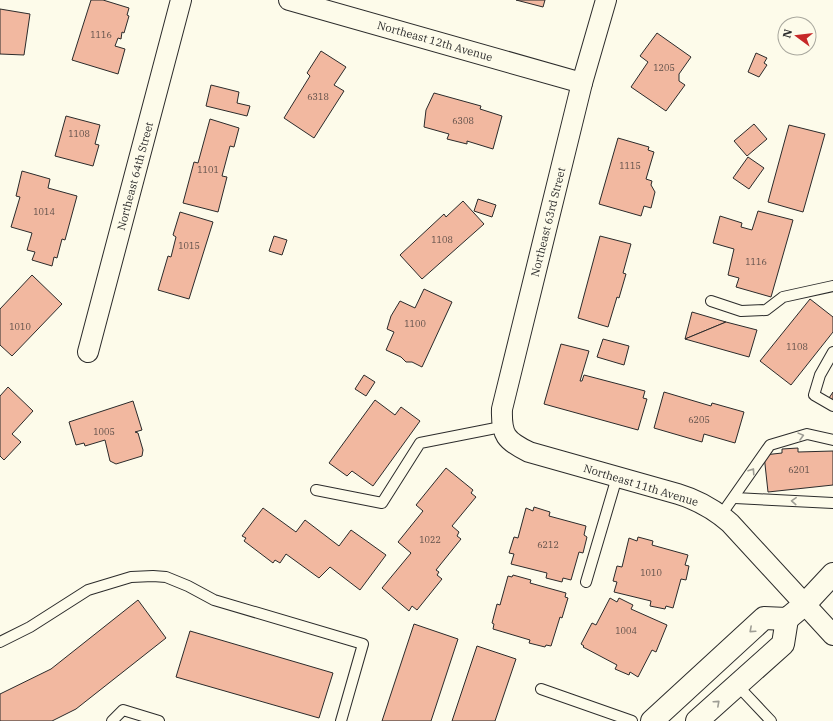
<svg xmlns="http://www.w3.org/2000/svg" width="833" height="721" font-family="'IBM Plex Serif',serif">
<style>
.building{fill:#f2b8a0;stroke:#2b2b2b}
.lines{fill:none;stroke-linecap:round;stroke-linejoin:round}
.service-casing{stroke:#2b2b2b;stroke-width:12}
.minor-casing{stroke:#2b2b2b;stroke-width:22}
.secondary-casing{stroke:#2b2b2b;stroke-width:24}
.service{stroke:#fdfbea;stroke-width:10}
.minor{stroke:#fdfbea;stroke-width:20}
.secondary{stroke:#fdfbea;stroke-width:22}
.oneway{stroke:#9e9d94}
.labels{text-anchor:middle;stroke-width:3;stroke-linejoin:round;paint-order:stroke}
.number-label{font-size:9px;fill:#5d4e48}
.street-label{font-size:11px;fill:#2b2b2b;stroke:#fdfbea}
</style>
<rect width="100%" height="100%" fill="#fdfbea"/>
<g class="building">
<path d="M 91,0 L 103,0 L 129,8 L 127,15 L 129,16 L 124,33 L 122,32 L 121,39 L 118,38 L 115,46 L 125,49 L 118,74 L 72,60 Z"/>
<path d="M 516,0 L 545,0 L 543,7 Z"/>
<path d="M 0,9 L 30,14 L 24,55 L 0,54 Z"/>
<path d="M 657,33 L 691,57 L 679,74 L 679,81 L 685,85 L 666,111 L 631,87 L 648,62 L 640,56 Z"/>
<path d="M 321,51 L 346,67 L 334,85 L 344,91 L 314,138 L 284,118 L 310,76 L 307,73 Z"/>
<path d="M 756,53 L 767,58 L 764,63 L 767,65 L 759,77 L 748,72 Z"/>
<path d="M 211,85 L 239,92 L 237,103 L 250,106 L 247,116 L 206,106 Z"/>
<path d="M 434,93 L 481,106 L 480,109 L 502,116 L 493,149 L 467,141 L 467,144 L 447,139 L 449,134 L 424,127 L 426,110 Z"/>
<path d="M 66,116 L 100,125 L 95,144 L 99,145 L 93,166 L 55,156 Z"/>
<path d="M 210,119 L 239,128 L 234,147 L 230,146 L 222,176 L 227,177 L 218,212 L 183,203 L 194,162 L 198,163 Z"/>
<path d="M 754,124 L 767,139 L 747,156 L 734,141 Z"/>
<path d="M 789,125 L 825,134 L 803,212 L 768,202 Z"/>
<path d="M 618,138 L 649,147 L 648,150 L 654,152 L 646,179 L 652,181 L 651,185 L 655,192 L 651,208 L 644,206 L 641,216 L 599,204 Z"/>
<path d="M 748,157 L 764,168 L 749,189 L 733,178 Z"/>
<path d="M 22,171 L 50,179 L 48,188 L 77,196 L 65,240 L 62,239 L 57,258 L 54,257 L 52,266 L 32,260 L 35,252 L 27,250 L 32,233 L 11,227 L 20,197 L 16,196 Z"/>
<path d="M 478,199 L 496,205 L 492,217 L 474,211 Z"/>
<path d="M 463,201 L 484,224 L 422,279 L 400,255 L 444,214 L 446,217 Z"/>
<path d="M 758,211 L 793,220 L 771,297 L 736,287 L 739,278 L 728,275 L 734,249 L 713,243 L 720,216 L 742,223 L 741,227 L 752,230 Z"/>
<path d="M 180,212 L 213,222 L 189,299 L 158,290 L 168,256 L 171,257 L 176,237 L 173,235 Z"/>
<path d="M 274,236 L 287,240 L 282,255 L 269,251 Z"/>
<path d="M 600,236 L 631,244 L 623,273 L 626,274 L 619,298 L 617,297 L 608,327 L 578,318 Z"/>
<path d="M 32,275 L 62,304 L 12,356 L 0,345 L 0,309 Z"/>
<path d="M 424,289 L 452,302 L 422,367 L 412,362 L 406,362 L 401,357 L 386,350 L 394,332 L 387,329 L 391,316 L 400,301 L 415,308 Z"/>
<path d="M 810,299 L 833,317 L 833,332 L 791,385 L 760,361 Z"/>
<path d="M 692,312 L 726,322 L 685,339 Z"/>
<path d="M 726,322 L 757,330 L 749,357 L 685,339 Z"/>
<path d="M 603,339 L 629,346 L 624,365 L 597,357 Z"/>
<path d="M 561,344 L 589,351 L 580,381 L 582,381 L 584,375 L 645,391 L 643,398 L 647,399 L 638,430 L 544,404 Z"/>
<path d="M 364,375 L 375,382 L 366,396 L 355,389 Z"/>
<path d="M 8,387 L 33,411 L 12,434 L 21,442 L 4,460 L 0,456 L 0,396 Z"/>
<path d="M 664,392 L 711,406 L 712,403 L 744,412 L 735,443 L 704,434 L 702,442 L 654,428 Z"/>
<path d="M 833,392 L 833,400 L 829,398 Z"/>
<path d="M 375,400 L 395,415 L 401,407 L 420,421 L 373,486 L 352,471 L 347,476 L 329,463 Z"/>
<path d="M 133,401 L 142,430 L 135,432 L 138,433 L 143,450 L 142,456 L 116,464 L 110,461 L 105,440 L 85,446 L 84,443 L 76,445 L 69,422 Z"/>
<path d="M 798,448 L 798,452 L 833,451 L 833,485 L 768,492 L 764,455 L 782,453 L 782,449 Z"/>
<path d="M 446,468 L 473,490 L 471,493 L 476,497 L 452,526 L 459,532 L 457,536 L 461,539 L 436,570 L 439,572 L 437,575 L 442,579 L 417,610 L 412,606 L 409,611 L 382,588 L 411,553 L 398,542 L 423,511 L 416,505 Z"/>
<path d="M 534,507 L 550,512 L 549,516 L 586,526 L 584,535 L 587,537 L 583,553 L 579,552 L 571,580 L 563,578 L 562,582 L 546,578 L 547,573 L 511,564 L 514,554 L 509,553 L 514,537 L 518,538 L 526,508 L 533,511 Z"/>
<path d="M 263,508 L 296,532 L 305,520 L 339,546 L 351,530 L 386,555 L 360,590 L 330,567 L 319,578 L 286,554 L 280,563 L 275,560 L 273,563 L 244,541 L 246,538 L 242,536 Z"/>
<path d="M 638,537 L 653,541 L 652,545 L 688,555 L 685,565 L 689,566 L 686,580 L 681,579 L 673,608 L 666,606 L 665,609 L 650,606 L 651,601 L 614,592 L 617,582 L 613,581 L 617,566 L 622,567 L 629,538 L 637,541 Z"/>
<path d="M 513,575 L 531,580 L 530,583 L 566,593 L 565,597 L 568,598 L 562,618 L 560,617 L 551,646 L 546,645 L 545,647 L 529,643 L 530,640 L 493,629 L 494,624 L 492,623 L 497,604 L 500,605 L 508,576 L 512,577 Z"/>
<path d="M 610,598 L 617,602 L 619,598 L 633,605 L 631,609 L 667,625 L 656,652 L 652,650 L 638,677 L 630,672 L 629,675 L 615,669 L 617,665 L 583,647 L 584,646 L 581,644 L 592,623 L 596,625 Z"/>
<path d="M 138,600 L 166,638 L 76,709 L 52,721 L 0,721 L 0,694 L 51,669 Z"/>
<path d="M 414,624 L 458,639 L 431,721 L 382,721 Z"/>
<path d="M 190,631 L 333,673 L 319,718 L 176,677 Z"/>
<path d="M 477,646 L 516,659 L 495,721 L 452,721 Z"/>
</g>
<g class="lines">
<defs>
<g id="service">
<path d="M 711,301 L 741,311 L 766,310 L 783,297 L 833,286"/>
<path d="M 833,352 L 820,375 L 814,395 L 833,406"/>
<path d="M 316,490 L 382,503 L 420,443 L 501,427"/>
<path d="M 735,498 L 833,503"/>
<path d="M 721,515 L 770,445 L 807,434 L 833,440"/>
<path d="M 586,582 L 617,477"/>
<path d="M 0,642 L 30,627 L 88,590 L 131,577 L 153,576 L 166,577 L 188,586 L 214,600 L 363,644 L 341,721"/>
<path d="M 737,685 L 771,721"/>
<path d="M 541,689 L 632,721"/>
<path d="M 112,721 L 123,710 L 159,721"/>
</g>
<g id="minor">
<path d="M 289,0 L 582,83"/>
<path d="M 606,0 L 582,83 L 502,409 C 501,435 506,441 529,452 L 678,494 C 698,500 714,509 730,523 L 833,635"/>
<path d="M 88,352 L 181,0"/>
</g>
<g id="secondary">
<path d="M 652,721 L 764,618 L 787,619 L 805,604 L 833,574"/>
<path d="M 697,721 L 783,644 L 787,619"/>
</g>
</defs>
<use href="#service" class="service-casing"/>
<use href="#minor" class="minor-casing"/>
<use href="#secondary" class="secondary-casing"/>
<use href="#service" class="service"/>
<use href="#minor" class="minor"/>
<use href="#secondary" class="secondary"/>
</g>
<defs><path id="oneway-chevron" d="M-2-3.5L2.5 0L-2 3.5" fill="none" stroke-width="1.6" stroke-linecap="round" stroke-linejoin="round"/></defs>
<g class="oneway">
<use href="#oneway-chevron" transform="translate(801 436) rotate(-15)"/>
<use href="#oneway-chevron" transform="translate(752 471) rotate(-56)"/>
<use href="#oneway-chevron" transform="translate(794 501) rotate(-177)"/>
<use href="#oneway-chevron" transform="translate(752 630) rotate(138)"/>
<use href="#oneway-chevron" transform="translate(717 703) rotate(-42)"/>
</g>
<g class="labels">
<g class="number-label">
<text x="101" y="38">1116</text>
<text x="664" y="71">1205</text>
<text x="318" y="100">6318</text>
<text x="463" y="124">6308</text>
<text x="79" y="137">1108</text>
<text x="630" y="169">1115</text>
<text x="208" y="173">1101</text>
<text x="44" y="215">1014</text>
<text x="442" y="243">1108</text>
<text x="189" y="249">1015</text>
<text x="756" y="265">1116</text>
<text x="415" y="327">1100</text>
<text x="20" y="330">1010</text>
<text x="797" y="350">1108</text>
<text x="699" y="423">6205</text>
<text x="104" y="435">1005</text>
<text x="799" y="473">6201</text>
<text x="430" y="543">1022</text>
<text x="548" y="548">6212</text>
<text x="651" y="576">1010</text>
<text x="626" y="634">1004</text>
</g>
<g class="street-label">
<text transform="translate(435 41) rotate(16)" y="4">Northeast 12th Avenue</text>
<text transform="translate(135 176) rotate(-75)" y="4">Northeast 64th Street</text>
<text transform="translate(548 222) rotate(-76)" y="4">Northeast 63rd Street</text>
<text transform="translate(641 485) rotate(17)" y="4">Northeast 11th Avenue</text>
</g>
</g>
<g transform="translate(797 36) rotate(285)"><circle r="19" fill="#fdfbea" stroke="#a9a89e"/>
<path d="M0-3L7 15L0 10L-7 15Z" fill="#c62828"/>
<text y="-6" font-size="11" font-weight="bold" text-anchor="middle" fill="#2b2b2b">N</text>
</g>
</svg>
